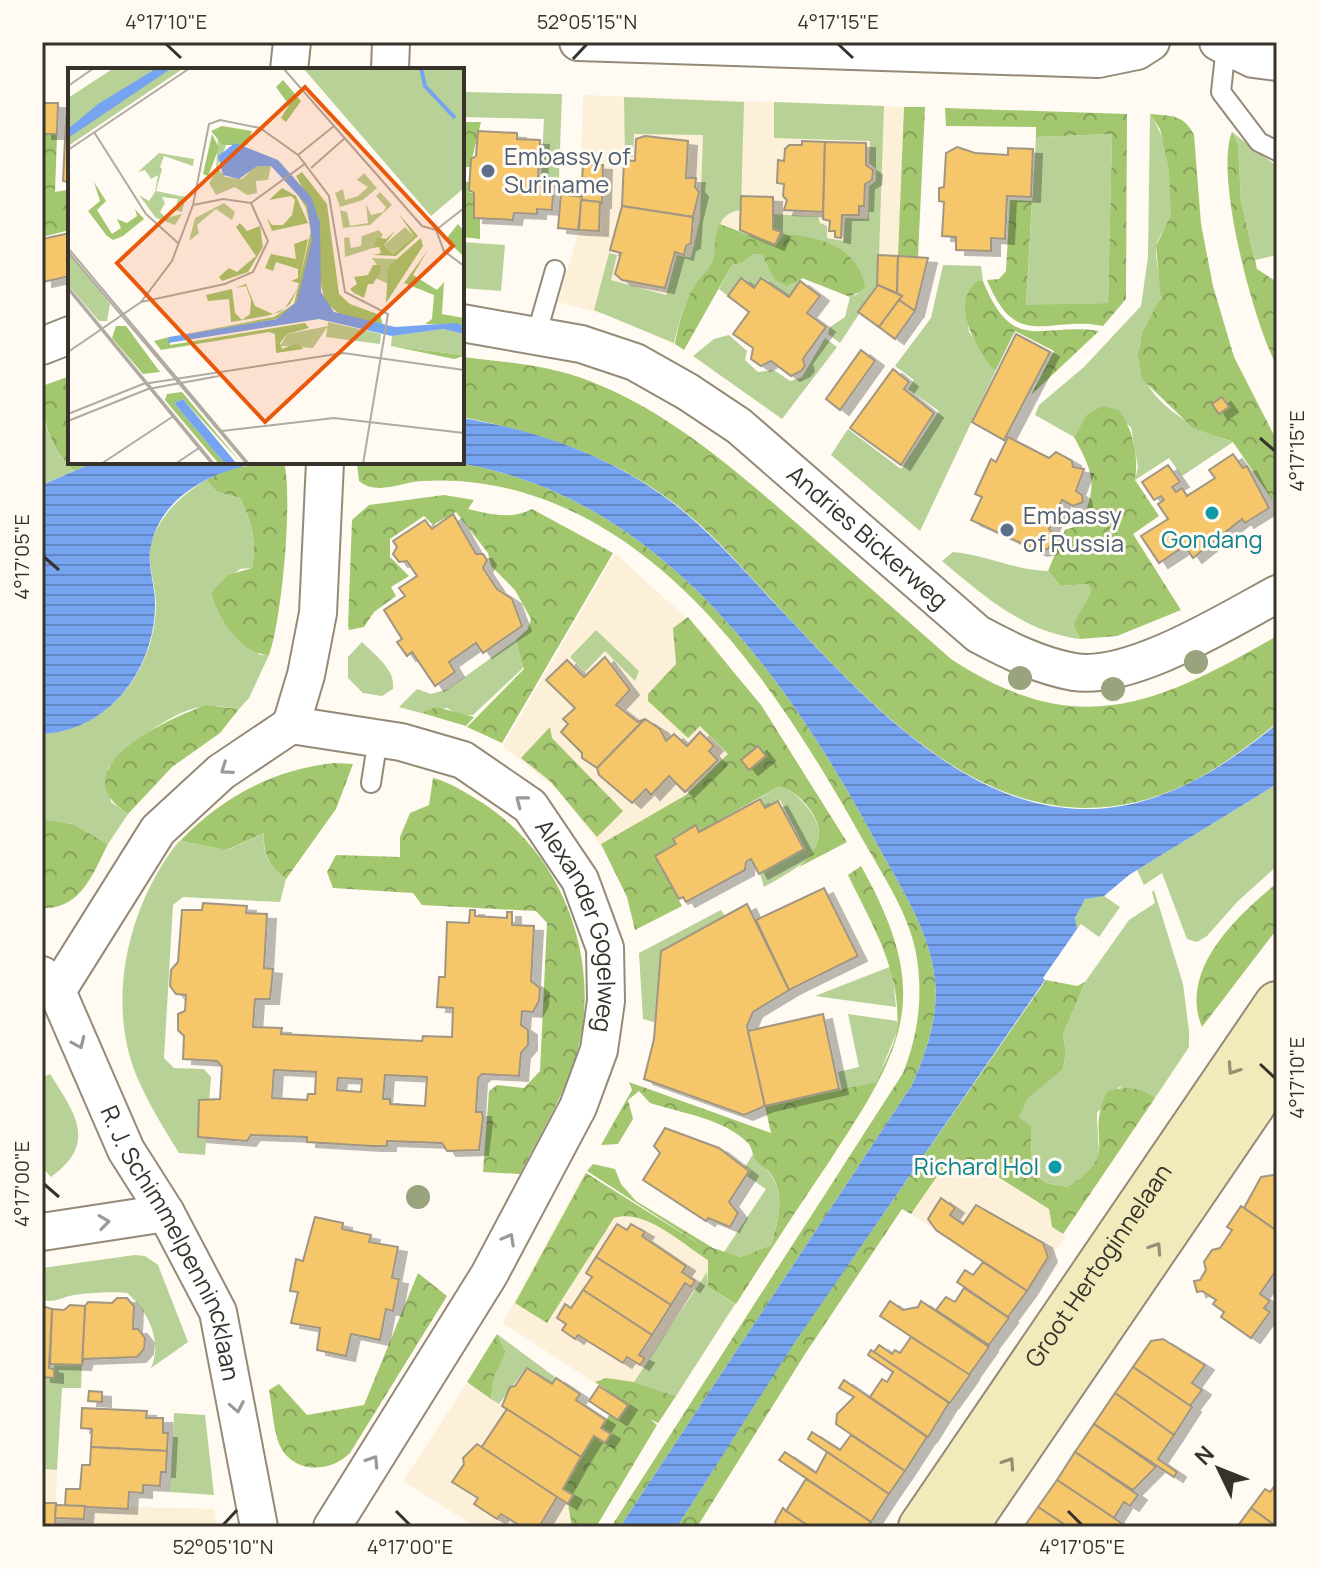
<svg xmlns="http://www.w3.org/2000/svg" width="1319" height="1569" font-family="Manrope,sans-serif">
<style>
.built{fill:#fdf0d9}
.grass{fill:#b7d196}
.forest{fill:url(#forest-crowns)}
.water{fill:url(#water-rules)}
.building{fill:#f5c66a;stroke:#a19682;stroke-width:2;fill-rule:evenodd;filter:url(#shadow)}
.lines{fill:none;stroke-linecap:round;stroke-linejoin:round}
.lane-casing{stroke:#958a77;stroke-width:22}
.street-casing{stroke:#958a77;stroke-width:40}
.secondary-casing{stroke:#958a77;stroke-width:48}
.lane{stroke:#fff;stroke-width:18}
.street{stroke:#fff;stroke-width:36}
.secondary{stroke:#f1ebbc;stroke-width:44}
.tree{fill:#99a37e}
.oneway{stroke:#9b9995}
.oneway2{stroke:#948f74}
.ticks{fill:none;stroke:#37332b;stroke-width:3}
.service-dot{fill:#5c6f8a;stroke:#fffaf2;stroke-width:3}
.culture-dot{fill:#0f9aa8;stroke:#fffaf2;stroke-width:3}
.labels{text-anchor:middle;stroke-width:6;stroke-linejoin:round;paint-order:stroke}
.service-label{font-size:24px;fill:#4e5e75;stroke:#fffaf2;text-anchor:start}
.street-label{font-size:24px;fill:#37332b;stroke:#fffaf2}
.culture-label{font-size:24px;fill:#0d838f;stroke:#fffaf2}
.inset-river{fill:none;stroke:#76a4f0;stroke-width:4}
.inset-road{fill:none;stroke:#afaaa2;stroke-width:2}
.view{fill:#e8590c;fill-opacity:0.15;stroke:#e8590c;stroke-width:4}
.inset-edge{fill:none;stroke:#37332b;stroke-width:4}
.neatline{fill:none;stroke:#37332b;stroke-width:3}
.ticks-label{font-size:20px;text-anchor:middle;fill:#37332b}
</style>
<defs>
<pattern id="forest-crowns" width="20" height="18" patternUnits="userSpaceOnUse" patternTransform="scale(2)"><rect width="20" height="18" fill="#a3c76f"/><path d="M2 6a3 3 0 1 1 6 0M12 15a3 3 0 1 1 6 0" fill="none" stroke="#86a25b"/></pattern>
<pattern id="water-rules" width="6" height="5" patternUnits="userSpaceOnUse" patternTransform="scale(2)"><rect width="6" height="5" fill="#76a4f0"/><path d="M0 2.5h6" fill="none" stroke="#6286c3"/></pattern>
<filter id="shadow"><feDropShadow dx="9" dy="5" stdDeviation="0" flood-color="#0004"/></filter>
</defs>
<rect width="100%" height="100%" fill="#fffaf2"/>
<g class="built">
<path d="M 583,95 L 904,107 L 897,293 L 741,230 L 675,345 L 614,317 L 558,302 L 579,230 Z"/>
<path d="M 615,553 L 709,639 L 792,752 L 606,854 L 562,794 L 503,746 Z"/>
<path d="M 956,1160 L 972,1161 L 1049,1209 L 1052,1227 L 1066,1236 L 1028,1292 L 911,1214 L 938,1175 Z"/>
<path d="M 585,1172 L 752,1279 L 658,1424 L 503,1323 Z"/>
<path d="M 467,1383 L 581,1457 L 596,1527 L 476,1527 L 403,1481 Z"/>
<path d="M 42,1469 L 57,1471 L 56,1505 L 214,1509 L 217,1527 L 42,1527 Z"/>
</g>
<g class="grass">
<path d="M 462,92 L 562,94 L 559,178 L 541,177 L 544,119 L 462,117 Z"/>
<path d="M 624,97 L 744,102 L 741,210 C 710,214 720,245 711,265 C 708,272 701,278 696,284 C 685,300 678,325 674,343 L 594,310 L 609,253 L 617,255 L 611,280 L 666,295 L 677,255 L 691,258 L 700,219 L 703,135 L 634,134 L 633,157 L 625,157 Z"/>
<path d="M 774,102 L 884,106 L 878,285 L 840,343 L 828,334 L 830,327 L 845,317 L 850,297 L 858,294 L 776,245 L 781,233 L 773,229 L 773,214 L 818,217 L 820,223 L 827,226 L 827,238 L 844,241 L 845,218 L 868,219 L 869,186 L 876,181 L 876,169 L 869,163 L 870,141 L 774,138 Z"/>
<path d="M 1150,114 C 1167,138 1176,184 1171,214 C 1169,226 1157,236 1156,248 C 1155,264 1163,281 1161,296 C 1159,310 1145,321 1142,334 C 1125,392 1187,427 1233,442 L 1182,476 L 1169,458 L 1135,480 L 1138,467 L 1131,427 L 1101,406 L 1086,415 L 1074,437 L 1035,415 L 1039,405 L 1084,367 L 1141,306 L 1148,257 Z"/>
<path d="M 1232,132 L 1274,164 L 1277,176 L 1277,255 L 1255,260 L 1241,201 L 1238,144 Z"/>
<path d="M 1112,134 L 1108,303 L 1026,306 L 1036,137 Z"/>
<path d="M 462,242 L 505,245 L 501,291 L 462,288 Z"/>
<path d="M 753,254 L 762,255 L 774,278 L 802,278 L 790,297 L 762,277 L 754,287 L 741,279 L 728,296 L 719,289 L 732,265 L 744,262 Z"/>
<path d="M 943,265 L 981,266 L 983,281 L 978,281 L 965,303 L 969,332 L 996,370 L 920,531 L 831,455 L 848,429 L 901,469 L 939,411 L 908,389 L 914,380 L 895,366 L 931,318 Z"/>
<path d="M 729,335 L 747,351 L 745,360 L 758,372 L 774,370 L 790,381 L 802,377 L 825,338 L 837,347 L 782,419 L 693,356 L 714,339 Z"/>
<path d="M 42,403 C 45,431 54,451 74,471 L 42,485 Z"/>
<path d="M 206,480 L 217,492 L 240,498 C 252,522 257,542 252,568 L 240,569 L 211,593 C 218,621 240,636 260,655 L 269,655 L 249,698 L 239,709 C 229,708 218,705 208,706 C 174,708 130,744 108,768 L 111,802 L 128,814 L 108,844 L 73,824 L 42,819 L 42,734 C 110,730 155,670 156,604 C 156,586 146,560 151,543 C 161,514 180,496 206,480 Z"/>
<path d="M 953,552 C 986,555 1014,570 1048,571 L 1061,586 L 1088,584 L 1091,592 L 1073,624 L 1080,639 C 1024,632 984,596 942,561 Z"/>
<path d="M 596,630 L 639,671 L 635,681 L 605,651 L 585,672 L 570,657 Z"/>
<path d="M 516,640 L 524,667 L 473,715 L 460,716 L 447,708 L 421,713 L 399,707 L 417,689 L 431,694 L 448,689 Z"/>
<path d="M 362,642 C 375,655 396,670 393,689 L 382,696 L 363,693 L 348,678 L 348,657 Z"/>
<path d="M 1277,784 L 1277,866 L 1238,901 L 1207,936 L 1197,942 L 1187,939 L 1162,873 L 1144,885 L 1137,870 Z"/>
<path d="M 778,787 C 791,788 800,799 808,808 C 840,849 795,869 764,887 L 760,874 L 805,849 L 780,800 L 766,808 L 760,798 Z"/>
<path d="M 264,833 C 262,854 269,867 286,879 L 280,902 L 183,897 L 173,905 L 164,1058 L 174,1068 L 204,1069 L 211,1077 L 205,1155 L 179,1153 C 163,1127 146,1100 135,1072 C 106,996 130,902 179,841 L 228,850 Z"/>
<path d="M 1154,890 L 1183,984 L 1189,1031 L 1189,1047 L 1155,1098 L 1119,1087 L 1097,1113 C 1097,1156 1110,1161 1067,1187 L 1046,1183 L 1032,1171 L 1031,1127 L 1019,1117 L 1026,1099 L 1063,1069 L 1066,1052 L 1063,1035 L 1085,982 L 1129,920 L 1155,903 L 1152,892 Z"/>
<path d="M 1090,896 L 1104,896 L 1120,907 L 1099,937 L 1081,924 L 1077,929 C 1072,916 1079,903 1090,896 Z"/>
<path d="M 721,910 L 744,946 L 719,1040 L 643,1019 L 639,953 Z"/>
<path d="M 892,966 L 896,1007 L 815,996 Z"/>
<path d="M 848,1014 L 897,1021 L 897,1032 L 876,1082 L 842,1090 L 838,1072 L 859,1067 Z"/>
<path d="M 50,1074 C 74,1112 99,1143 51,1177 L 42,1167 L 42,1078 Z"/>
<path d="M 753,1154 C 757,1163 765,1166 770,1174 C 786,1195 778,1222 771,1245 L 741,1257 L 724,1252 L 766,1189 L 747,1176 L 751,1170 L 745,1167 Z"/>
<path d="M 135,1255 L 145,1256 L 158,1265 L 188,1342 L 151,1368 C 163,1341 148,1311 127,1293 C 117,1291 86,1293 74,1295 C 62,1297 56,1303 42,1300 L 42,1268 Z"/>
<path d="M 707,1272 L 708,1287 L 735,1304 L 676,1396 L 634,1382 Z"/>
<path d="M 497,1334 L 555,1377 L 552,1383 L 527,1367 L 499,1404 L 491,1399 L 494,1377 L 506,1352 Z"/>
<path d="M 54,1365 L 82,1365 L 81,1388 L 62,1388 L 57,1470 L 42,1469 L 42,1377 L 53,1378 Z"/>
<path d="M 174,1413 L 205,1415 L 214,1495 L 170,1492 Z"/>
</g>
<g class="forest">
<path d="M 42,76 L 42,134 L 57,135 L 55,192 L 67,190 L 70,230 L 42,237 Z"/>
<path d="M 904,107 L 925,107 L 918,257 L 898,256 Z"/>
<path d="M 945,108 L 1127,114 L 1126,299 L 1103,326 C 1047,315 1017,353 987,280 L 999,279 L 1006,271 L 1010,200 L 1032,201 L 1026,305 L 1108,303 L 1112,134 L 1036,137 L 1036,127 L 946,126 Z"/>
<path d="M 1150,114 C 1171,116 1184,114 1194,135 L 1201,224 L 1213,286 L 1234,357 L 1277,441 L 1277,507 L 1233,442 L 1193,428 L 1142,379 L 1138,355 L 1142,332 L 1161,298 L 1156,246 L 1171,215 L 1169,169 L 1160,129 Z"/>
<path d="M 462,122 L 481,122 L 470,167 L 462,167 Z"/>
<path d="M 1232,132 L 1238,144 L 1241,201 L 1257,269 L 1277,282 L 1277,366 C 1254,324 1214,176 1232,132 Z"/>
<path d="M 462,182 L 469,182 L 470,193 L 474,193 L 473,216 L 480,219 L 480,239 L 462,237 Z"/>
<path d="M 720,224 L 775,245 L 786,235 C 821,235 860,250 865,288 L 850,297 L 802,278 L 787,286 L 774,279 L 762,255 L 753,254 L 744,262 L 732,265 L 684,350 L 675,344 C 678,325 684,305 693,288 C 698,279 708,272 712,262 C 717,248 713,238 720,224 Z"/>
<path d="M 978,281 L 983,281 C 1013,356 1041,322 1099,331 L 1031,395 L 1054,351 L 1015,331 L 996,370 L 991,367 C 975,344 949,303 978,281 Z"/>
<path d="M 462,357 C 504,362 547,365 587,380 C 669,411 735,470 801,527 C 851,571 901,615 951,659 C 1078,742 1157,705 1277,636 L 1277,723 C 1248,746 1220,768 1187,784 C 1018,864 891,727 785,614 C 749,576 716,535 674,503 C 613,456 537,432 462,417 Z"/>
<path d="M 70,376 L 70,462 L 95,462 L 74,471 C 49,446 42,421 42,386 Z"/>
<path d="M 1101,406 L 1119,410 C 1133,430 1139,456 1135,480 L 1159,516 L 1133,534 L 1181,610 L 1117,636 L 1080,639 L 1073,624 L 1091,592 L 1088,584 L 1061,586 L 1048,571 L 1065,530 L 1080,525 C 1098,485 1094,474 1074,437 L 1086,415 Z"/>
<path d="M 284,462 C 293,497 282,620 269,655 C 242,655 217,617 211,593 L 228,575 L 252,568 C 257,542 252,522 240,498 L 217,492 L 206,480 L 231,468 Z"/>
<path d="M 450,462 C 653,489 786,674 876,842 C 899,885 930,930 935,980 C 939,1016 926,1052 912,1085 L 620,1527 L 611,1527 L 903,1073 C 919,1033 924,991 915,948 C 906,909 882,874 863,840 C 791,712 698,564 558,505 C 515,487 470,478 422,481 C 401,482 377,496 359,481 L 357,463 L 367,462 Z"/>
<path d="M 444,495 L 474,500 L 468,509 C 489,514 512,520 532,509 L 613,553 L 502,743 L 467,727 L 524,669 L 516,640 L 528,629 L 531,619 L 515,590 L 491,566 L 488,553 L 456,512 L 433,525 L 424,516 L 390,539 L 390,557 L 409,576 L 391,587 L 396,596 L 374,612 L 364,627 L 349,630 L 348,626 L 352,520 L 369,505 Z"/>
<path d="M 688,617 L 761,705 L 847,842 L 799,867 C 808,858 819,848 819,834 C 820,815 796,788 778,787 L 700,831 L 697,825 L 673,838 L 676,844 L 655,856 L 682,906 L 635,930 L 627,897 L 601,844 L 686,795 L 728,754 L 700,726 L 688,738 L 648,701 L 648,694 L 676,664 L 673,628 Z"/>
<path d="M 206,705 L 239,709 L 220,733 L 172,767 L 128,814 C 58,768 168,719 206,705 Z"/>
<path d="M 436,707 L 474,717 L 466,726 L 422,713 Z"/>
<path d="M 550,727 L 552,738 L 623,811 L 597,837 L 550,781 L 521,758 Z"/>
<path d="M 334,763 L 353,764 L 336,809 L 286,879 C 269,867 263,854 264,833 L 227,850 L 180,841 C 223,797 272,770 334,763 Z"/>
<path d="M 433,778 C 450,782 466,793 481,802 C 559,851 599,951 580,1041 C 569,1088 542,1131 520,1174 L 483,1172 L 489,1091 L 497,1085 L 524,1088 L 540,1071 L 547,923 L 536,911 L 422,905 L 413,893 L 333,888 L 327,872 L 336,855 L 400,857 L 400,837 L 410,813 L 429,805 Z"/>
<path d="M 42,819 L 73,824 L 108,844 C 93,873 81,910 42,908 Z"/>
<path d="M 861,866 C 934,996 905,1046 829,1162 C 797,1209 766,1257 736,1304 L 708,1287 L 708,1260 C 682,1244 645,1208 614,1218 L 547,1323 L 515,1303 L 586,1173 L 704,1247 L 587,1171 L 593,1164 L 615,1169 L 621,1184 L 636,1201 L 713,1248 L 741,1257 L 771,1245 C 778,1222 786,1194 770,1173 C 766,1168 759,1165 756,1160 C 752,1155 752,1147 748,1143 C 723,1118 680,1113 650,1103 L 639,1091 L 628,1100 L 633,1119 L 618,1144 L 601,1145 L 632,1090 L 629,1082 L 771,1133 L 765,1106 L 876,1082 C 882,1067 895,1046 897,1030 C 902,972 872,925 848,875 Z"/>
<path d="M 1277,883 L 1277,929 L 1202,1027 C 1178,969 1238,915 1277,883 Z"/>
<path d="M 1046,980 L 1077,986 L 1085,982 L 1063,1035 L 1066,1052 L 1063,1069 L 1027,1099 L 1019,1117 L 1031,1126 L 1032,1171 L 1046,1183 L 1067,1187 C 1124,1152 1083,1140 1107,1092 C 1124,1085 1140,1087 1155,1098 L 1063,1234 L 1052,1227 L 1049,1209 L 973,1161 L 956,1160 L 938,1175 L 911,1214 L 902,1209 L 805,1354 L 697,1527 L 677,1527 L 793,1344 Z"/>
<path d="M 418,1273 L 447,1296 L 350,1453 C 328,1475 289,1473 278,1441 C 273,1425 272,1406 269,1390 L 279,1384 L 307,1415 L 364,1405 Z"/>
<path d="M 497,1334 L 506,1352 L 494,1377 L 491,1399 L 467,1382 Z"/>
<path d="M 606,1378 L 634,1382 L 676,1396 L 658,1423 L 650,1419 L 657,1425 L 596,1527 L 572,1527 L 568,1504 L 572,1495 L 563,1489 L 594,1436 L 605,1443 L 611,1434 L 602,1428 L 609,1415 L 618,1420 L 628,1404 L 595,1382 Z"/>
</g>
<g class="water">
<path d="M 462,418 C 530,429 602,453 659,493 C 706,525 742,569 781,610 C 879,714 1005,856 1164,794 C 1207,778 1242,752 1277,724 L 1277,784 L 1129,875 L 1104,896 L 1085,899 L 1075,918 L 1077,929 L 1043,978 L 1045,980 L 793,1345 L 677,1527 L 620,1527 L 912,1085 C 926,1053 939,1016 935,980 C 930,930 899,885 876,842 C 786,674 653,489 450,462 L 462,462 Z"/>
<path d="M 95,462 L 267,462 C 219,468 163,492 151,545 C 146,563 156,587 155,606 C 154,670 109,731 42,734 L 42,485 Z"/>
</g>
<g class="building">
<path d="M 44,103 L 58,103 L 57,134 L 43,134 Z"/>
<path d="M 66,118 L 70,118 L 70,182 L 63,181 Z"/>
<path d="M 478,131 L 517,133 L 517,139 L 540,140 L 538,180 L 554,180 L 552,210 L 537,209 L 537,214 L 514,213 L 513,220 L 474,218 L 474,193 L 469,190 L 471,159 L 476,156 Z"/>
<path d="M 645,136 L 688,141 L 686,178 L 696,178 L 695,187 L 699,192 L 693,217 L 622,206 L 624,160 L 635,161 L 636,139 Z"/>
<path d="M 802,141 L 825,142 L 823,212 L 784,210 L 787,200 L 783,196 L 784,184 L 777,183 L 778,160 L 784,161 L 785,149 L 789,145 L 802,145 Z"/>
<path d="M 825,142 L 866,143 L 866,165 L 873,170 L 872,180 L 865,184 L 864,206 L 859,206 L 859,215 L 842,215 L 841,238 L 835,237 L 835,231 L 829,231 L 830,221 L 823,219 Z"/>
<path d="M 957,147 L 975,153 L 1008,155 L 1008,148 L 1033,149 L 1031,197 L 1007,196 L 1005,239 L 991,238 L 991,251 L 956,250 L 956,237 L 942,236 L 944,202 L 939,201 L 939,188 L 944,187 L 946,153 Z"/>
<path d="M 583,164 L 603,165 L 602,203 L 581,200 Z"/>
<path d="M 561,194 L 582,197 L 578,230 L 558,228 Z"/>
<path d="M 741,196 L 773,197 L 773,229 L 781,232 L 775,245 L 740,230 Z"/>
<path d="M 581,200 L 600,202 L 599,231 L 579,230 Z"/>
<path d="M 622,206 L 693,217 L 691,243 L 686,246 L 684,255 L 675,252 L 665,288 L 622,280 L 615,274 L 621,253 L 610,250 Z"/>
<path d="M 70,233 L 70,276 L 43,282 L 42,239 Z"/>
<path d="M 878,255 L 898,256 L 897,293 L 877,285 Z"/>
<path d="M 898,256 L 928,258 L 915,311 L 899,300 L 902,296 L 897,293 Z"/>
<path d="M 741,278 L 754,288 L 761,278 L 789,297 L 800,281 L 820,296 L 807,313 L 826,327 L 803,359 L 805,366 L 801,371 L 791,376 L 771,361 L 761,366 L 751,359 L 753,348 L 733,334 L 749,312 L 728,296 Z"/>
<path d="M 878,285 L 902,296 L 879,327 L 858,312 Z"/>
<path d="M 899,300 L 915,311 L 895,339 L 879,327 Z"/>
<path d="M 1016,334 L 1050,352 L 1004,440 L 972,422 Z"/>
<path d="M 861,350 L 875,361 L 840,410 L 826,399 Z"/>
<path d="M 893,369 L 909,382 L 904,389 L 934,413 L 901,465 L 850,428 Z"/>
<path d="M 1222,397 L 1229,407 L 1219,414 L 1212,404 Z"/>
<path d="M 1008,437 L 1049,458 L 1056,452 L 1072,461 L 1073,467 L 1084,469 L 1076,491 L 1082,495 L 1083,502 L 1073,506 L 1062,500 L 1049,529 L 1055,536 L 1048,549 L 1038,551 L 971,520 L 982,497 L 975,494 L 991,459 L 996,462 Z"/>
<path d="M 1233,454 L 1243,468 L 1247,466 L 1269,508 L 1245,523 L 1242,519 L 1193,558 L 1185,546 L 1159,563 L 1141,536 L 1168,519 L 1158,504 L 1164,500 L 1161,496 L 1154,500 L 1142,482 L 1168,465 L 1180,482 L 1172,487 L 1176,492 L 1182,488 L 1187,496 L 1215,478 L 1209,470 Z"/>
<path d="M 453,514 L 476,554 L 483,554 L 487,560 L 483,568 L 497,589 L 512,599 L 522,626 L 483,653 L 476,643 L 449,662 L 455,672 L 435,686 L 412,652 L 407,656 L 397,642 L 402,639 L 384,610 L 405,596 L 399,588 L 417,576 L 407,561 L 399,562 L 393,554 L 397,547 L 393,541 L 425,520 L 432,529 Z"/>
<path d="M 605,657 L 630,690 L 616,705 L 638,722 L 645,719 L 597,768 L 582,758 L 582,753 L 561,732 L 568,724 L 563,719 L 575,708 L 546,680 L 567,660 L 584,677 Z"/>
<path d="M 645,719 L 660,729 L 666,741 L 674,734 L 687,746 L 700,732 L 714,746 L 709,751 L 718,760 L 685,792 L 669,776 L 651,795 L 646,789 L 632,803 L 599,775 L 597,768 Z"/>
<path d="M 758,746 L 766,756 L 749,770 L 741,760 Z"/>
<path d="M 760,799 L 765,808 L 778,801 L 804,849 L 759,874 L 751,859 L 746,862 L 745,870 L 686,902 L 683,897 L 679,899 L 655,856 L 676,844 L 673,839 L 696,825 L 699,832 Z"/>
<path d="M 824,888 L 858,956 L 789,990 L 756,920 Z"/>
<path d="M 203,903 L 247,906 L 246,913 L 267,914 L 264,968 L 273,969 L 270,999 L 255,999 L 253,1027 L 282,1028 L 281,1034 L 422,1041 L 423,1036 L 452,1037 L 453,1008 L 437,1007 L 439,977 L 445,977 L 447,922 L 469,923 L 470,910 L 475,910 L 475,916 L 507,918 L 507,912 L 512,912 L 512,925 L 534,926 L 531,981 L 540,988 L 539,1001 L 533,1012 L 522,1011 L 521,1025 L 528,1030 L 528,1045 L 521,1053 L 519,1076 L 482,1074 L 478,1078 L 476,1112 L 482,1112 L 483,1118 L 479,1150 L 447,1151 L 442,1143 L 387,1141 L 387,1146 L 372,1146 L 307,1142 L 307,1137 L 251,1135 L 247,1141 L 198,1137 L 199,1100 L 220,1099 L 222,1067 L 217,1061 L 183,1059 L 184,1036 L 178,1030 L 178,1014 L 185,1011 L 186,995 L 176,994 L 170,986 L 171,970 L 178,962 L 182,910 L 202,910 ZM 274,1070 L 316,1072 L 315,1094 L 308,1094 L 307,1100 L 272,1098 ZM 385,1075 L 427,1077 L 425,1106 L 390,1104 L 390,1099 L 383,1099 ZM 338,1078 L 362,1079 L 361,1092 L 337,1090 Z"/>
<path d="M 747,904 L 789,990 L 753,1012 L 747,1026 L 765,1106 L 744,1115 L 644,1079 L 654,1039 L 661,951 Z"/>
<path d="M 823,1014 L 839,1089 L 765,1106 L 748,1031 Z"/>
<path d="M 665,1128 L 719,1148 L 749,1171 L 729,1202 L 738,1213 L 730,1227 L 708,1218 L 706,1221 L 643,1180 L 660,1153 L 654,1146 Z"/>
<path d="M 1273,1175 L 1277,1178 L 1277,1231 L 1244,1208 L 1261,1177 Z"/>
<path d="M 941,1198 L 955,1208 L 950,1215 L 963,1224 L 976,1205 L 1043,1243 L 1048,1257 L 1027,1291 L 936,1230 L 928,1219 Z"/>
<path d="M 1241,1206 L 1277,1231 L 1277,1269 L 1260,1294 L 1270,1301 L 1264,1308 L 1270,1312 L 1251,1338 L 1221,1317 L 1224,1312 L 1213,1304 L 1216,1300 L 1202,1291 L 1197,1292 L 1194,1281 L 1200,1280 L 1206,1270 L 1204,1262 L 1212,1250 L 1220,1248 L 1232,1230 L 1227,1227 Z"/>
<path d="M 315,1217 L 343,1223 L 342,1229 L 371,1235 L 369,1242 L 398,1247 L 392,1278 L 399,1279 L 393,1311 L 386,1309 L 380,1340 L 351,1334 L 346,1356 L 317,1350 L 320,1328 L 291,1323 L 298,1292 L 290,1291 L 296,1259 L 303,1261 Z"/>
<path d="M 617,1224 L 627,1230 L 631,1224 L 645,1232 L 642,1236 L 686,1266 L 682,1272 L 695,1281 L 691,1287 L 685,1283 L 671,1305 L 596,1257 Z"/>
<path d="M 596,1257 L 671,1305 L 652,1335 L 583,1290 L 592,1277 L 586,1273 Z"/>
<path d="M 983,1262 L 1027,1291 L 1008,1317 L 957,1282 L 965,1270 L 973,1275 Z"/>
<path d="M 964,1288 L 1009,1318 L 989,1345 L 936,1310 L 946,1297 L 955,1302 Z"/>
<path d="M 583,1290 L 652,1335 L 639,1355 L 645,1358 L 640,1365 L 627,1357 L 623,1363 L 578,1335 L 575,1339 L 562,1330 L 566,1324 L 557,1318 L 565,1304 L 571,1308 Z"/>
<path d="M 117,1298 L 127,1298 L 134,1306 L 133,1329 L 138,1329 L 145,1338 L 144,1349 L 137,1357 L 84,1359 L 82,1365 L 85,1306 L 88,1302 L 112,1303 Z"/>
<path d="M 890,1301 L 903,1310 L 918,1307 L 921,1301 L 989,1347 L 969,1375 L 880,1316 Z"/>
<path d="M 70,1305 L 85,1306 L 82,1365 L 50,1364 L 52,1309 L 64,1310 Z"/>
<path d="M 42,1306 L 52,1309 L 49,1368 L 54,1369 L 54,1378 L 42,1377 Z"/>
<path d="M 911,1337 L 970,1375 L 950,1403 L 874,1352 L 879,1345 L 892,1354 L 895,1350 L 900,1353 Z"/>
<path d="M 1163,1339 L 1205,1365 L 1192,1383 L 1202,1390 L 1190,1406 L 1133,1367 L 1151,1341 Z"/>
<path d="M 871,1350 L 949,1403 L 928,1437 L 870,1397 L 882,1379 L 887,1382 L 893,1372 L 868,1355 Z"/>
<path d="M 1133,1367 L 1192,1407 L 1174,1435 L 1115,1393 Z"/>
<path d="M 527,1368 L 552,1384 L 556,1378 L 580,1394 L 576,1400 L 606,1420 L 601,1428 L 611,1434 L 605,1443 L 594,1436 L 581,1457 L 502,1406 L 510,1387 L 515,1386 Z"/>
<path d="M 844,1380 L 927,1437 L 905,1471 L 836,1424 L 837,1414 L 854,1397 L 839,1388 Z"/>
<path d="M 599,1386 L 628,1405 L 618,1420 L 589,1401 Z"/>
<path d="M 89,1391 L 102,1392 L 102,1402 L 88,1401 Z"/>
<path d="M 1115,1393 L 1174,1435 L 1158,1459 L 1177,1472 L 1174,1477 L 1094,1424 Z"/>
<path d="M 82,1408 L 147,1411 L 146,1418 L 163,1418 L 163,1433 L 168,1433 L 167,1451 L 91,1447 L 92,1429 L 81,1428 Z"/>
<path d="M 507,1409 L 581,1457 L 563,1489 L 573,1495 L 568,1504 L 481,1448 Z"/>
<path d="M 1094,1424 L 1156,1467 L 1133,1490 L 1075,1452 Z"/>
<path d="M 812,1432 L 840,1450 L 851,1435 L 905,1471 L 889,1494 L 808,1439 Z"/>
<path d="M 477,1444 L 557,1497 L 539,1527 L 522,1527 L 501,1514 L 497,1519 L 474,1504 L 478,1498 L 452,1482 L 464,1464 L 463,1458 Z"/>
<path d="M 91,1447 L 167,1451 L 166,1472 L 161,1472 L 160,1486 L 143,1485 L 143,1493 L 129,1492 L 128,1509 L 65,1506 L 66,1489 L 80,1489 L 82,1465 L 90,1465 Z"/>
<path d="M 785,1452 L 816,1473 L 827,1452 L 889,1494 L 871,1522 L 779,1460 Z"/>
<path d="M 1075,1452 L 1138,1495 L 1130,1506 L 1124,1502 L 1114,1518 L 1057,1480 Z"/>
<path d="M 806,1479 L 871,1522 L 867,1527 L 810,1527 L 786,1511 Z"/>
<path d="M 1057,1480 L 1114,1518 L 1127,1527 L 1068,1527 L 1038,1507 Z"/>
<path d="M 1276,1484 L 1277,1485 L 1277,1527 L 1251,1508 L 1265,1489 L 1270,1492 Z"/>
<path d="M 42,1503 L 56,1503 L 55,1527 L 42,1527 Z"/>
<path d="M 56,1505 L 85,1506 L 84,1519 L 55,1518 Z"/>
<path d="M 1038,1507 L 1068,1527 L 1024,1527 Z"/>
<path d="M 783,1508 L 786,1511 L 810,1527 L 777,1527 L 775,1522 Z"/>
<path d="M 1251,1508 L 1277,1527 L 1237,1527 Z"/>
</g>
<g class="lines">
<defs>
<g id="lane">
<path d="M 1226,46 L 1221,92 L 1259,142 L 1277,151"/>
<path d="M 536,336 L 555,270"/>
<path d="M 371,783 L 378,738"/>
</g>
<g id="street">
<path d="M 578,42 L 1098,59 L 1137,51 L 1151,42"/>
<path d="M 1218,42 L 1253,59 L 1277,62"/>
<path d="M 289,70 L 292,42"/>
<path d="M 390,70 L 391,42"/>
<path id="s1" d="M 462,323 L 581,344 L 635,362 L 688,392 L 739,426 L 978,634 C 1008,650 1040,666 1074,672 C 1131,681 1227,621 1277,594"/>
<path d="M 42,346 L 70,335"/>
<path d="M 291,725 L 306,675 L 318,613 L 325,462"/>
<path id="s2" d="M 42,975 L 57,991 L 126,1150 L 166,1213 L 218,1312 L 259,1527"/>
<path id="s3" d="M 57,991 L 158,830 L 221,772 L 291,725 L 401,742 L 463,760 L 530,806 L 580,880 L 605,948 L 606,1001 L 599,1050 L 578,1107 L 489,1275 L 332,1527"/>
<path d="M 42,1232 L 166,1213"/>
</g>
<g id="secondary">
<path id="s4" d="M 921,1527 L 1277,1004"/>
<path d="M 965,1527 L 1277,1069"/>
</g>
</defs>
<use href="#lane" class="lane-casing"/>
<use href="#street" class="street-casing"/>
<use href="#secondary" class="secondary-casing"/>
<use href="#lane" class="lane"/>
<use href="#street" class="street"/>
<use href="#secondary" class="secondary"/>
</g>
<g class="tree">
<circle cx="1196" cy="662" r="12"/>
<circle cx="1020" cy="678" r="12"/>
<circle cx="1113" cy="689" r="12"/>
<circle cx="418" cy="1197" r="12"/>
</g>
<defs><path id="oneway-chevron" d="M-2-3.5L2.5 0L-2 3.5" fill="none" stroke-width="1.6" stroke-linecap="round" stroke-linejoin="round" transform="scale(2)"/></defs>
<g class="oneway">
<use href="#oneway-chevron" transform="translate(226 769) rotate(145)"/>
<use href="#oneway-chevron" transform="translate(521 801) rotate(-142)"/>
<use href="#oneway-chevron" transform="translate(79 1043) rotate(66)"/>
<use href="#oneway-chevron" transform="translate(104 1222) rotate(-8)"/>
<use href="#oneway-chevron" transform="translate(509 1239) rotate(-61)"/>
<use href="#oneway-chevron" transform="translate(237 1407) rotate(79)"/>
<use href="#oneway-chevron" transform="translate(373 1461) rotate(-57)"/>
</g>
<g class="oneway2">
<use href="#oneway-chevron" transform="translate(1233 1069) rotate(124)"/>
<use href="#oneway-chevron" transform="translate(1156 1248) rotate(-57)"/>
<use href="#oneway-chevron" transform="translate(1009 1463) rotate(-56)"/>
</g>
<path class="ticks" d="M 166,44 L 181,58M 838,44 L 853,58M 573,59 L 587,44M 1260,438 L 1275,451M 44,557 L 59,570M 1260,1064 L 1275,1078M 44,1184 L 59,1197M 396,1511 L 410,1525M 1068,1511 L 1082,1525M 223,1525 L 237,1510"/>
<g class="service-dot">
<circle cx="488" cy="171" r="8"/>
<circle cx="1007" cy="530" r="8"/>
</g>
<g class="culture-dot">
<circle cx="1212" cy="513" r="8"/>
<circle cx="1055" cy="1167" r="8"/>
</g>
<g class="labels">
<g class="service-label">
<text x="504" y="165">Embassy of<tspan x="504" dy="28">Suriname</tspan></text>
<text x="1023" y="524">Embassy<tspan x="1023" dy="28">of Russia</tspan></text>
</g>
<g class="street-label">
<text dy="8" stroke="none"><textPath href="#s1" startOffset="470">Andries Bickerweg</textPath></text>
<text dy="8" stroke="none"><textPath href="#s3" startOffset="750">Alexander Gogelweg</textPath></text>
<text dy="8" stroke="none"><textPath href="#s2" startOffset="300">R. J. Schimmelpennincklaan</textPath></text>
<text dy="8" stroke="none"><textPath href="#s4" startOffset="316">Groot Hertoginnelaan</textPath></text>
</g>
<g class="culture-label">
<text x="1212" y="548">Gondang</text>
<text x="1039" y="1175" text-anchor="end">Richard Hol</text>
</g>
</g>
<g transform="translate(68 68)">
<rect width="396" height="396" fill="#fffaf2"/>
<path d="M 150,69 L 158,78 L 149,99 L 157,109 L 174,111 L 188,98 L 203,98 L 200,112 L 188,113 L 189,125 L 179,127 L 167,119 L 148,127 L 141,115 L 148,103 ZM 91,85 L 126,91 L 125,98 L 96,88 L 92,99 L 94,101 L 88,123 L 118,129 L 114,144 L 107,142 L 110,131 L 94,129 L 97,135 L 92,144 L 98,150 L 114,146 L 107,157 L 88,150 L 71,127 L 81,133 L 87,124 L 90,107 L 83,111 L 77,102 L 70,104 ZM 296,105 L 309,120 L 295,132 L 272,139 L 267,125 L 275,121 L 277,132 L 290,128 L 300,119 L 289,112 ZM 312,124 L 324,137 L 302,157 L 275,160 L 272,142 L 279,144 L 282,158 L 300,155 L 298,136 L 303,147 L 315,144 L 318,139 L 308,128 ZM 156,135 L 167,144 L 164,152 L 148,141 L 129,157 L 131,165 L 121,173 L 127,150 ZM 337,159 L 346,168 L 325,186 L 316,177 ZM 311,162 L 315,167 L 305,180 L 277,189 L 276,170 L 281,169 L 283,180 L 293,178 L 294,168 ZM 353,170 L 343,184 L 320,199 L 323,217 L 307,210 L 313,203 L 304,190 L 329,191 ZM 0,182 L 42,236 L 39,253 L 31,253 L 0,217 ZM 260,254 L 313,266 L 312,276 L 258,269 ZM 260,258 L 245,280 L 212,278 L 219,266 ZM 375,261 L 396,266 L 396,287 L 323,278 L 324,268 Z" fill="#b7d196"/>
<path d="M 215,12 L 233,33 L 218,54 L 213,50 L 221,37 L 208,19 ZM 154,58 L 184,63 L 179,77 L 155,77 L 143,63 ZM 144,66 L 151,80 L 140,108 L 135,106 ZM 234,104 L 259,136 L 271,226 L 282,236 L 312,247 L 315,257 L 276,250 L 257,234 L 251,208 L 251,150 L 228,108 ZM 26,114 L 38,133 L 29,142 L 44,166 L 53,160 L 49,151 L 59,155 L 69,148 L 67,141 L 76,151 L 55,168 L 45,172 L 39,168 L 20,143 L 32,133 ZM 222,114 L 239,137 L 245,167 L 238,207 L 227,239 L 209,251 L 113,267 L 206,249 L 226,236 L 243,163 L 238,140 ZM 214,120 L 228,128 L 240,155 L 204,163 L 199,150 L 204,157 L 215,157 L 224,147 L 227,132 L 223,128 L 201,132 ZM 330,145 L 350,168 L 328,188 L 305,187 L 313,185 L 311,179 L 305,180 L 309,169 L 318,171 L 327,163 L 316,177 L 325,186 L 346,168 ZM 172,155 L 179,163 L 192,158 L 195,179 L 180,204 L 154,213 L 151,209 L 161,200 L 169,204 L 188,188 L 168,159 ZM 390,156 L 396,163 L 396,189 L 378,171 ZM 353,170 L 355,178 L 318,235 L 320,199 ZM 240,171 L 231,215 L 223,213 L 230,210 L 230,201 L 208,194 L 205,203 L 197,200 L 203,186 L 228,191 L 226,176 ZM 360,182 L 345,207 L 369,222 L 376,214 L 374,246 L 396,250 L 396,257 L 357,256 L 364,251 L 366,227 L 336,215 ZM 305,197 L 312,197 L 313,203 L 305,216 L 300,216 L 296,230 L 286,225 L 282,221 L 289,216 L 286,209 L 300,207 ZM 178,216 L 187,238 L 205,246 L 217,240 L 230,220 L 222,236 L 212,244 L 198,248 L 163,254 L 161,231 L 140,233 L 138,227 L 164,221 L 167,245 L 174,252 L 182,246 L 183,232 L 178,218 L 167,220 ZM 237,255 L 241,260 L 219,266 L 212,275 L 214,281 L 230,275 L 235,281 L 208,285 L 207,266 L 201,264 L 93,282 L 86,273 L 101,269 L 102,277 ZM 48,258 L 58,258 L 92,304 L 75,306 L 44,270 ZM 323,278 L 395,287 L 396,288 L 386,291 ZM 114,324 L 174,396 L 115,331 L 106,335 L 157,396 L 151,396 L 97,332 L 99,326 Z" fill="#a3c76f"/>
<path d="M 46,0 L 116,0 L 0,78 L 0,30 ZM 235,0 L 396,0 L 396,120 L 363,148 Z" fill="#b7d196"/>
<path d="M 89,0 L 104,0 L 0,70 L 0,61 L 30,36 ZM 167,75 L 210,92 L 243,129 L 252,154 L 253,224 L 266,244 L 327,259 L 388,255 L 396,258 L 396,266 L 375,261 L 324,268 L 251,251 L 100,275 L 101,269 L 209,251 L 229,233 L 244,172 L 239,137 L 203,98 L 189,98 L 171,111 L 155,107 L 150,88 ZM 115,331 L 169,396 L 157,396 L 106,335 Z" fill="#76a4f0"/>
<path class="inset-river" d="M 353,0 L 357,18 L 387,50"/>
<path class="inset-road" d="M 215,0 L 354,158 L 368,162M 0,18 L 26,0M 26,64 L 78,146 L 110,175M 0,82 L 122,0M 230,87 L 266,58M 243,100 L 277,70M 125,137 L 155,131 L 183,135 L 238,95M 368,162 L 376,183 L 396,198M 368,162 L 396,140M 0,180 L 181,396M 0,184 L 179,396M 0,219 L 146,396M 0,221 L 144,396M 73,234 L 157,216 L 185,204 L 200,173 L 183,135M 0,284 L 73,234 L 104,193 L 125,137 L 141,56 L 152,52 L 192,60 L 230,87 L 261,128 L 277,224 L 320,246 L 295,396M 75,316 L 275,285 L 396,302M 80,321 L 151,308M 0,346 L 75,316M 0,353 L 80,321M 154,363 L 266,350 L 396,365M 33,396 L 104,349M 107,396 L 131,380"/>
<path class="view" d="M 237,19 L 385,178 L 197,354 L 49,195 Z"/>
<rect width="396" height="396" class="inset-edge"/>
</g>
<rect width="1319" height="1569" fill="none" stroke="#fffaf2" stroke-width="88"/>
<g transform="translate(1219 1469) rotate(313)" stroke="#fffaf2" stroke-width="6" paint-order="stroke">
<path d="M0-6L14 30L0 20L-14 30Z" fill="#37332b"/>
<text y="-12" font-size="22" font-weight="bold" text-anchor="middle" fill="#37332b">N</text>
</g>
<rect x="44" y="44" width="1231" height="1481" class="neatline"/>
<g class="ticks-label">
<text x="166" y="29">4°17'10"E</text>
<text x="587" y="29">52°05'15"N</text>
<text x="838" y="29">4°17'15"E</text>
<text transform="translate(1297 451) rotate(-90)" y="7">4°17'15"E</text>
<text transform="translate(22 557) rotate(-90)" y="7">4°17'05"E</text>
<text transform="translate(1297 1078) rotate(-90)" y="7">4°17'10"E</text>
<text transform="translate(22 1184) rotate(-90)" y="7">4°17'00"E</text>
<text x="223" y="1554">52°05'10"N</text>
<text x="410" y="1554">4°17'00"E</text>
<text x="1082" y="1554">4°17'05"E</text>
</g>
</svg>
